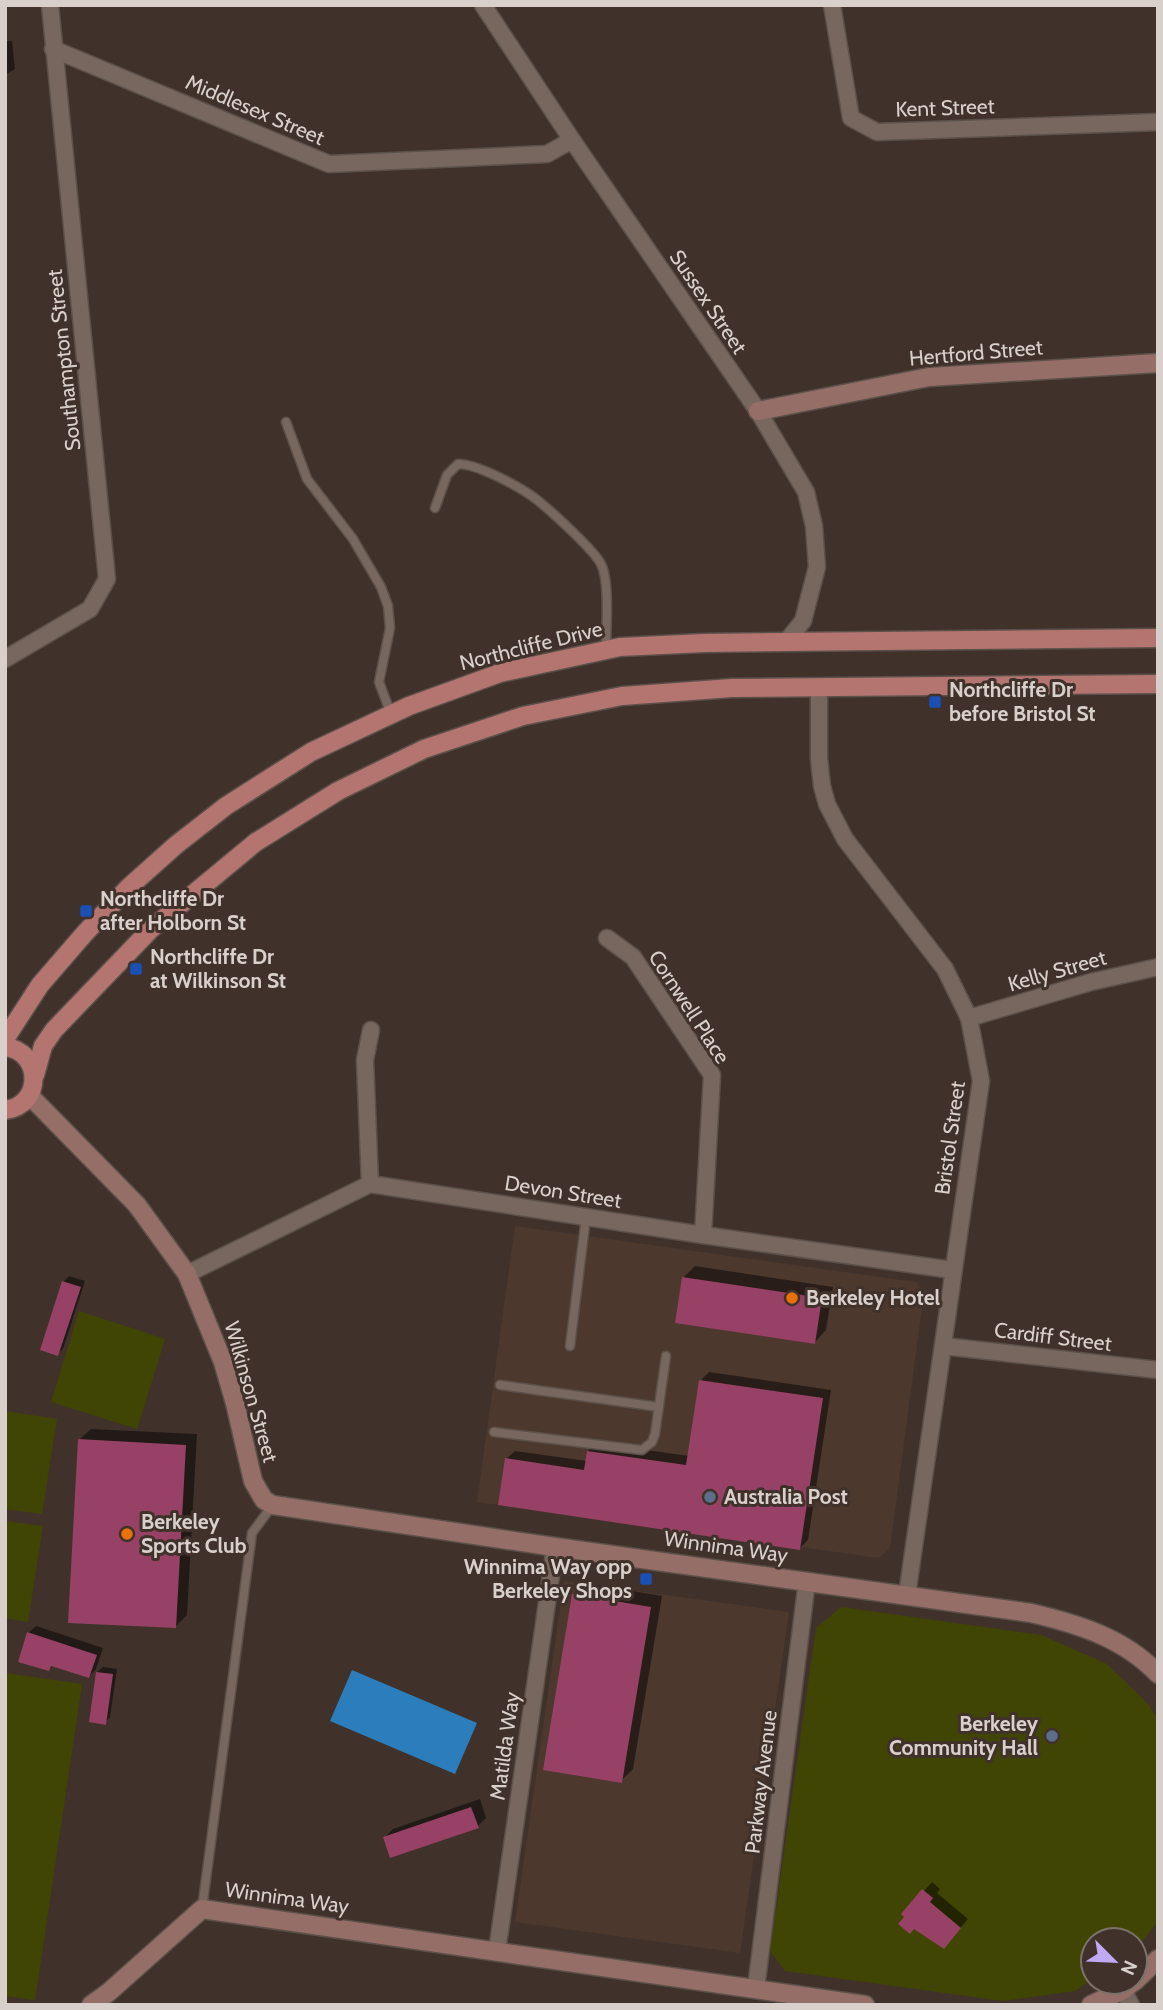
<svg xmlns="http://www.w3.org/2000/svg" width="1163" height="2010" font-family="Cabin,sans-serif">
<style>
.built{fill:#4c382d}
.green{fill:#414503}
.water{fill:#2b7ebb}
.shadow{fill:#0007}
.building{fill:#964165}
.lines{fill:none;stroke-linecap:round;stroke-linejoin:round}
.lane-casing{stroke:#5c514a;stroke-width:11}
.street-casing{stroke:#5c514a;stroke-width:19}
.secondary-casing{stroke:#5c514a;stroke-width:21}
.primary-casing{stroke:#5c514a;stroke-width:21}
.lane{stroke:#77675f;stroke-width:8}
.street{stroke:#77675f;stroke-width:16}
.secondary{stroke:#966e68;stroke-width:18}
.primary{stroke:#b47470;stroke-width:18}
.transit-dot{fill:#1a4fb4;stroke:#40322b;stroke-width:2.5}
.food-dot{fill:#e8710a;stroke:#40322b;stroke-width:2.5}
.service-dot{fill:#5c6f8a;stroke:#40322b;stroke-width:2.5}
.labels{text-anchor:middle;stroke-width:6;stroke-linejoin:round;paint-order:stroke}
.street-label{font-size:21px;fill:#d9d0cb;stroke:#40322b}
.poi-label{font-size:21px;font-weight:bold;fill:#d9d0cb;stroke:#40322b;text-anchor:start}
</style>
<rect width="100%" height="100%" fill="#40322b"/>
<g class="built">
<path d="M 515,1226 L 916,1282 L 924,1292 L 890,1548 L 879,1558 L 477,1502 Z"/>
<path d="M 564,1581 L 789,1612 L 740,1953 L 515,1922 Z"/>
</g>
<g class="green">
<path d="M 79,1311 L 165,1339 L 137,1429 L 51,1402 Z"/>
<path d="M 5,1411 L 57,1419 L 42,1514 L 5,1509 Z"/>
<path d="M 5,1521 L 43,1526 L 28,1622 L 5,1618 Z"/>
<path d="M 841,1607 L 1041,1635 L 1107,1664 L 1147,1703 L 1158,1719 L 1158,1922 L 1135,1950 L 1135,1940 L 1093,1940 L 1093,1979 L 1075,1991 L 1003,2001 L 785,1971 L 770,1951 L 816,1628 Z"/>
<path d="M 5,1673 L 82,1684 L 35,2000 L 5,1996 Z"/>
</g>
<path class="water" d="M 352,1670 L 477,1723 L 455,1774 L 330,1721 Z"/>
<g class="shadow">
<path d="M 5,8 L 7,41 L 12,41 L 15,69 L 5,75 Z"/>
<path d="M 695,1266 L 833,1287 L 826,1330 L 815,1342 L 683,1278 Z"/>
<path d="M 69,1276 L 85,1281 L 63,1349 L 57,1354 L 42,1349 L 64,1281 Z"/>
<path d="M 709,1372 L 831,1390 L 808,1540 L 800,1548 L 506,1459 L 515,1451 L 587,1461 L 588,1451 L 597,1443 L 689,1456 L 700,1381 Z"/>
<path d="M 91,1429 L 197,1434 L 187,1615 L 175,1627 L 79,1440 Z"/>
<path d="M 585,1583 L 662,1596 L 633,1769 L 621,1781 L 574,1595 Z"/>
<path d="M 36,1626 L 103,1648 L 96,1669 L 89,1676 L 53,1665 L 49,1669 L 28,1633 Z"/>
<path d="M 103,1667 L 117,1669 L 110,1717 L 105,1723 L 97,1672 Z"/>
<path d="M 480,1799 L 486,1818 L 478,1826 L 385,1837 L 393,1829 Z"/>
<path d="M 932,1882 L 940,1889 L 937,1893 L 968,1919 L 952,1938 L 904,1914 Z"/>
</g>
<g class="building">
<path d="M 682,1277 L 822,1298 L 815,1344 L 675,1323 Z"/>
<path d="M 62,1281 L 81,1287 L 58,1356 L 40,1350 Z"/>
<path d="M 699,1380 L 823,1398 L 800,1550 L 498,1505 L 505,1458 L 584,1470 L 587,1451 L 686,1465 Z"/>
<path d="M 78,1439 L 186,1445 L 176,1628 L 68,1623 Z"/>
<path d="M 572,1594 L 651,1607 L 622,1783 L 543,1770 Z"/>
<path d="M 27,1632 L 97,1655 L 89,1678 L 51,1666 L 49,1671 L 18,1662 Z"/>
<path d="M 96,1672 L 113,1674 L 106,1725 L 89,1722 Z"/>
<path d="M 471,1807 L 479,1828 L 390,1858 L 383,1837 Z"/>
<path d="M 922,1889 L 933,1898 L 930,1902 L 961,1928 L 944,1949 L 914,1929 L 910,1934 L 898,1924 L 904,1917 L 901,1914 Z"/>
</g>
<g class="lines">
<defs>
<g id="lane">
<path d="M 286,422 L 307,479 L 353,539 L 381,587 L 388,606 L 390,628 L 379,682 L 391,714"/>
<path d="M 435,508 L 447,475 L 458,464 C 478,464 520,487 536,499 C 550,510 594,550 601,564 C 610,581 606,630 606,650"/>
<path d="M 570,1346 L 586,1217"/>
<path d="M 500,1385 L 659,1407"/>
<path d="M 494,1432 L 642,1450 L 652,1442 L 655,1434 L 666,1356"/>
<path d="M 202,1909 L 252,1533 L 272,1506"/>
</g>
<g id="street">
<path d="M 483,5 L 572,140 L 758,411 L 806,492 L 814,526 L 817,567 L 803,621 L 786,642"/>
<path d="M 832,5 L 851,118 L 877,132 L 1158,122"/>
<path d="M 53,49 L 329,164 L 547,154 L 572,140"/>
<path d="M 5,659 L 90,609 L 107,579 L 50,5"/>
<path d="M 819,688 L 819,759 L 822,786 L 827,804 L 845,839 L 945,969 L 969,1018 L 981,1081 L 907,1595"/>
<path d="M 607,938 L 633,957 L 712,1075 L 703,1235"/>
<path d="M 969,1018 L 1091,982 L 1158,967"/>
<path d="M 370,1184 L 365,1060 L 371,1030"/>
<path d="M 187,1274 L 370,1184 L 703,1235 L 952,1270"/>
<path d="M 943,1346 L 1158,1370"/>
<path d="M 497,1951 L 555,1547"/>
<path d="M 756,1988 L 807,1581"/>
<path d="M 1123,1990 L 1131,2005"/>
</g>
<g id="secondary">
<path d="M 758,411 L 929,377 L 1158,363"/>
<path d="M 30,1096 L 137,1205 L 187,1274 L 223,1362 L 235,1403 L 253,1481 L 264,1500 L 273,1505 L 555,1547 L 1031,1613 C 1078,1624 1124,1638 1158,1674"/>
<path d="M 1135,1981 L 1158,1959"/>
<path d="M 91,2005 L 109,1992 L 202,1909 L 865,2005"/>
<path d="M 1091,2005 L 1123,1990 L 1133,1982"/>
</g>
<g id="primary">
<path d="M 5,1039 L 40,985 L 85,933 L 129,887 L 176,845 L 226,806 L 311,752 L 409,706 L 500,673 L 620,647 L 704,643 L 1158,638"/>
<path d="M 5,1047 C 43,1051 43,1106 5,1110"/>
<path d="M 35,1075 L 43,1046 L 54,1030 L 151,929 L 256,842 L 338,791 L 424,749 L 523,716 L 622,696 L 732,688 L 1158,684"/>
</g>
</defs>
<use href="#lane" class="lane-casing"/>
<use href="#street" class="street-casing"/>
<use href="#secondary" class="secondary-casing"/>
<use href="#primary" class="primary-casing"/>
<use href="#lane" class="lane"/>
<use href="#street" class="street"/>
<use href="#secondary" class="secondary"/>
<use href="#primary" class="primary"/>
</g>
<g class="transit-dot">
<rect x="928" y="695" width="14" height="14" rx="3.5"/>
<rect x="79" y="904" width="14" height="14" rx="3.5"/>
<rect x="129" y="962" width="14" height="14" rx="3.5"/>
<rect x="639" y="1572" width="14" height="14" rx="3.5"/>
</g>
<g class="food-dot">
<circle cx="792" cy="1298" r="7"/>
<circle cx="127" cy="1534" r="7"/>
</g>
<g class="service-dot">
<circle cx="710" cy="1497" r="7"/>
<circle cx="1052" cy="1736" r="7"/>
</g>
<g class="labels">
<g class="street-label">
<text transform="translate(945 108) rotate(-2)" y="7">Kent Street</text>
<text transform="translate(255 110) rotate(23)" y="7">Middlesex Street</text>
<text transform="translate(708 302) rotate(56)" y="7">Sussex Street</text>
<text transform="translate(976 353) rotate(-5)" y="7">Hertford Street</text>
<text transform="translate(64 360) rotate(-96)" y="7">Southampton Street</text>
<text transform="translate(531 646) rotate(-14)" y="7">Northcliffe Drive</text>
<text transform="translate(1057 971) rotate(-16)" y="7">Kelly Street</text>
<text transform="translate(689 1007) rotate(57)" y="7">Cornwell Place</text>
<text transform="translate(950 1138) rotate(-82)" y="7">Bristol Street</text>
<text transform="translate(563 1192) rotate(9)" y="7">Devon Street</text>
<text transform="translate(1053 1337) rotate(7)" y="7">Cardiff Street</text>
<text transform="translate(251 1392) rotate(74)" y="7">Wilkinson Street</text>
<text transform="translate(726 1547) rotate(8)" y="7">Winnima Way</text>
<text transform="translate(505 1746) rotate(-82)" y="7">Matilda Way</text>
<text transform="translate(761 1782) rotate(-83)" y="7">Parkway Avenue</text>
<text transform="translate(287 1898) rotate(8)" y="7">Winnima Way</text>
</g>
<g class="poi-label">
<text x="949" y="697">Northcliffe Dr<tspan x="949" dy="24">before Bristol St</tspan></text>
<text x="100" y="906">Northcliffe Dr<tspan x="100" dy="24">after Holborn St</tspan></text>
<text x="150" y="964">Northcliffe Dr<tspan x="150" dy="24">at Wilkinson St</tspan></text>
<text x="806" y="1305">Berkeley Hotel</text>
<text x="724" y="1504">Australia Post</text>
<text x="141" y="1529">Berkeley<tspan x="141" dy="24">Sports Club</tspan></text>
<text x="632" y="1574" text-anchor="end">Winnima Way opp<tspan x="632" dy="24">Berkeley Shops</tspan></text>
<text x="1038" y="1731" text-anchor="end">Berkeley<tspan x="1038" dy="24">Community Hall</tspan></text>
</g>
</g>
<rect width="1163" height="2010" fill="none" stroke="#d9d0cb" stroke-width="14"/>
<g transform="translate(1114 1961) rotate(114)"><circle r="33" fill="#40322b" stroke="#7d716b" stroke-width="2"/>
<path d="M0-5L12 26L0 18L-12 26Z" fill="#c1a8f3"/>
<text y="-10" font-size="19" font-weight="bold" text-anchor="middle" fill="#d9d0cb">N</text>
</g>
</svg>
